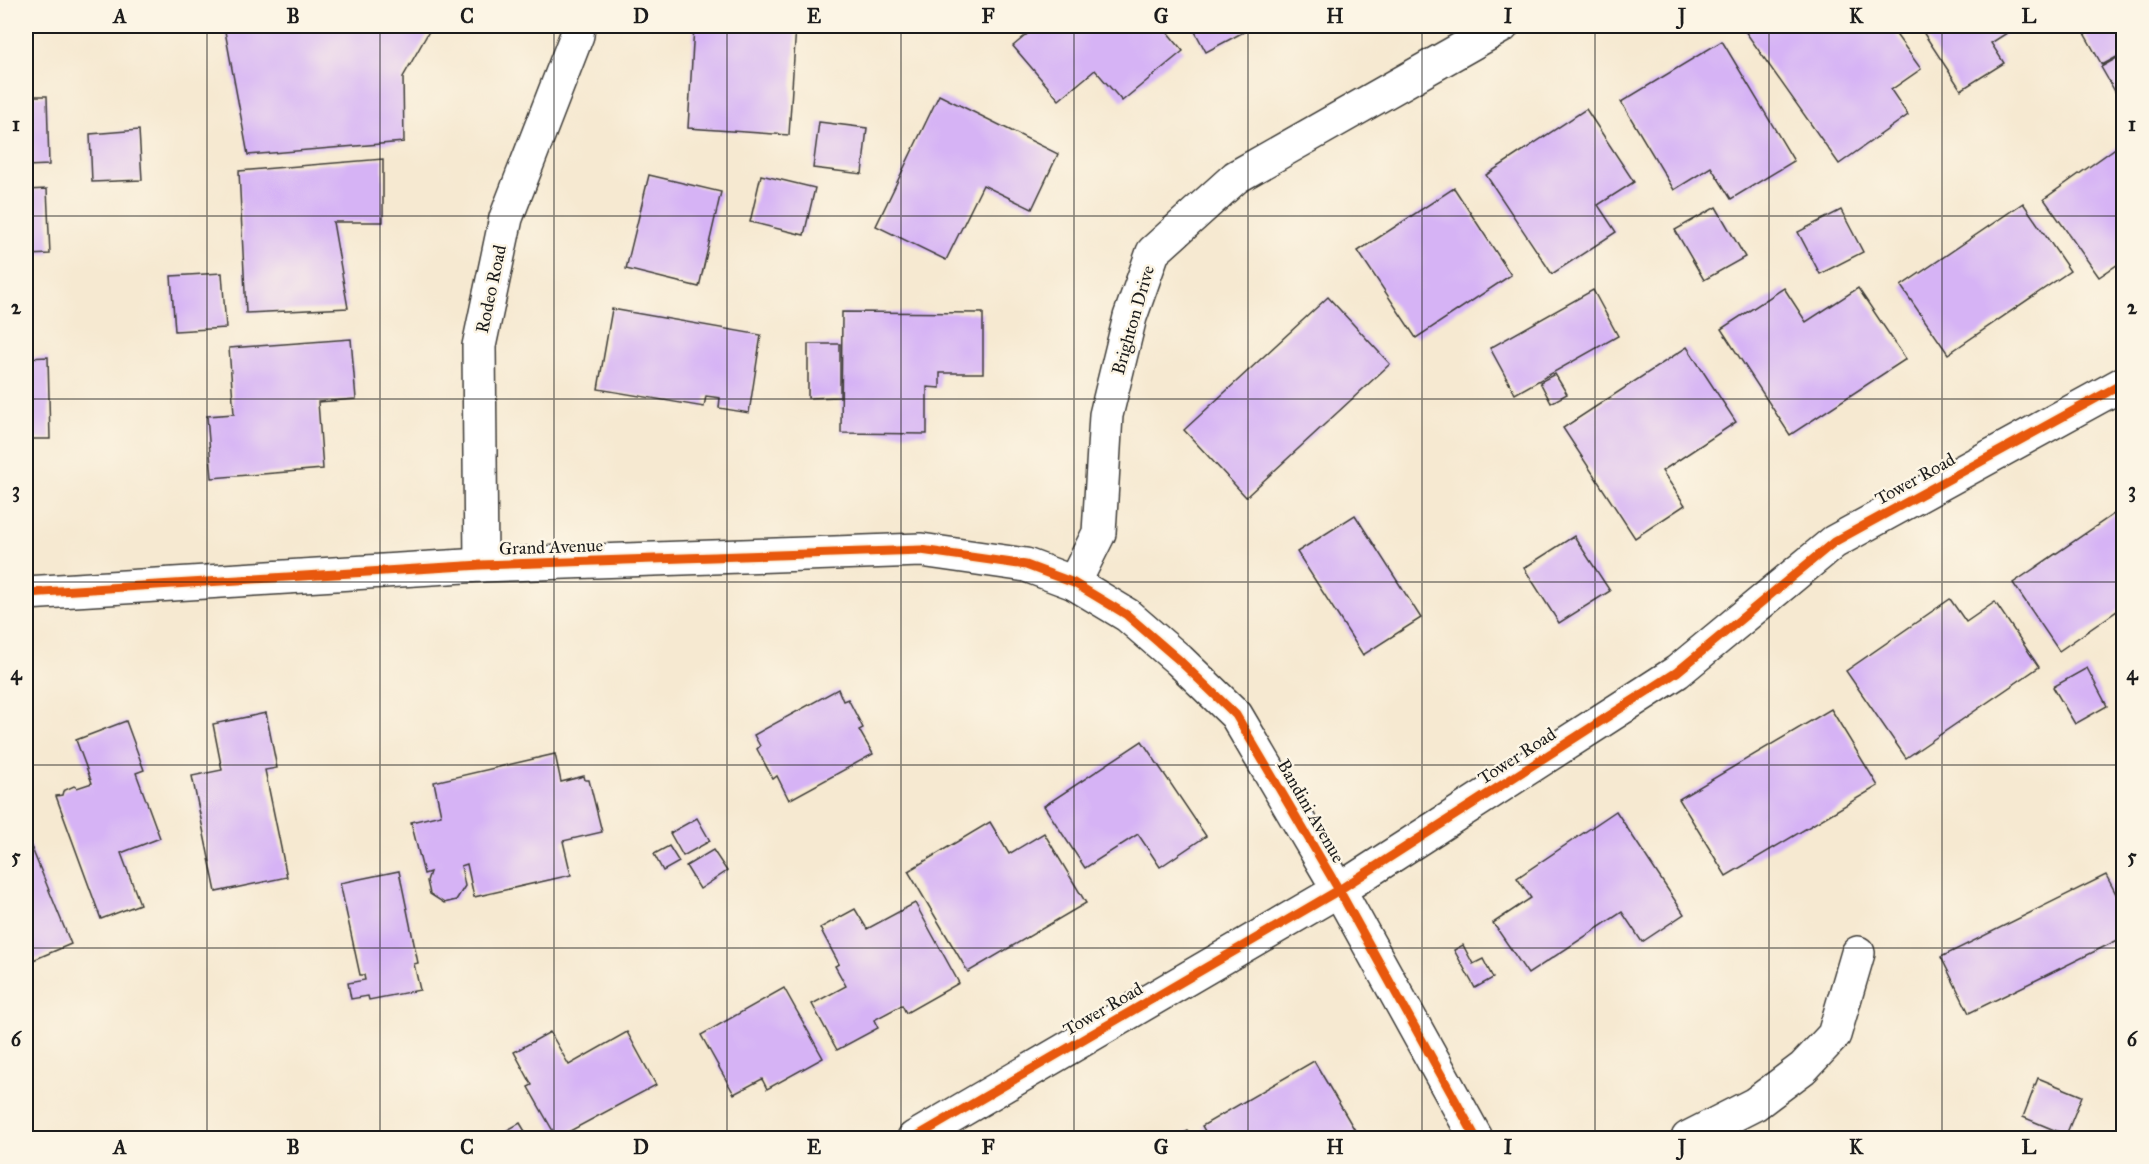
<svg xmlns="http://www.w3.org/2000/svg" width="2149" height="1164" font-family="'IM FELL Great Primer',serif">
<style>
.building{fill:#d6b3f5}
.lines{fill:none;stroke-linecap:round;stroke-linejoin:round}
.minor-casing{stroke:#3d3b37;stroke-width:36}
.minor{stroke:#fff;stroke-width:33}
.cycleway-casing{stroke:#fcf5e5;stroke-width:13}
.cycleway{stroke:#e8590c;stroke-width:9}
.grid{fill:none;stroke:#1c1c1c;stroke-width:1.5;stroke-opacity:0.55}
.labels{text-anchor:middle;stroke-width:5;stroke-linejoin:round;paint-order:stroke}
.street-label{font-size:18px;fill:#1c1c1c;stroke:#fcf5e5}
.neatline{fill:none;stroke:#1c1c1c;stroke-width:2}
.grid-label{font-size:20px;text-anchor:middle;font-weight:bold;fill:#1c1c1c}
</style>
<rect width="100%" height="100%" fill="#fcf5e5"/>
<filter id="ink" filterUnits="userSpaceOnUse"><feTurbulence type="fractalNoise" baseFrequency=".0167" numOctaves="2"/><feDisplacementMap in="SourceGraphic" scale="12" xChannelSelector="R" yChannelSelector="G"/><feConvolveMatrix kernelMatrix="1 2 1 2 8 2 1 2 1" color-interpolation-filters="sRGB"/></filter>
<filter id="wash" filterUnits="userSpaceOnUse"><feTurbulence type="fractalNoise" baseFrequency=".008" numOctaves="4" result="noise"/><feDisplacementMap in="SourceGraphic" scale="24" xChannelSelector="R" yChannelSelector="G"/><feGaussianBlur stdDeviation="1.35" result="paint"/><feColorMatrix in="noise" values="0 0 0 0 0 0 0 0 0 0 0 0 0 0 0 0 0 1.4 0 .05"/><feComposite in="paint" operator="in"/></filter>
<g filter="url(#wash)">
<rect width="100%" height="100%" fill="#f6e9d1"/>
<g id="blocks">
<g class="building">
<path d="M 224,26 L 432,26 L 403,77 L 404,142 L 248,155 Z"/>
<path d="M 694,26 L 796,26 L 789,135 L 688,128 Z"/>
<path d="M 1037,26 L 1162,26 L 1183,51 L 1122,101 L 1095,70 L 1059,100 L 1013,46 Z"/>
<path d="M 1192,26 L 1255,26 L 1206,52 Z"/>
<path d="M 1753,26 L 1890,26 L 1921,69 L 1891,90 L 1908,115 L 1839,164 L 1745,31 Z"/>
<path d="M 1919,26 L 2018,26 L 1991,43 L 2004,63 L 1961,90 Z"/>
<path d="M 2080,26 L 2124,26 L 2124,53 L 2102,65 Z"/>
<path d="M 1722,41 L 1794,161 L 1731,199 L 1711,167 L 1674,190 L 1621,102 Z"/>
<path d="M 2124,54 L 2124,107 L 2101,67 Z"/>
<path d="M 939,95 L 1058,154 L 1032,209 L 983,185 L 946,260 L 876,226 Z"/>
<path d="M 26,96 L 47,96 L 49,165 L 26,166 Z"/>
<path d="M 1586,109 L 1634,182 L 1598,205 L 1616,232 L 1552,274 L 1486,175 Z"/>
<path d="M 819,122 L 867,128 L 862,174 L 813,168 Z"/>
<path d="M 139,130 L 142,180 L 92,182 L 90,134 Z"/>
<path d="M 2124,142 L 2124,260 L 2099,277 L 2044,199 Z"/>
<path d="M 383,159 L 383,222 L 333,222 L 348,308 L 246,313 L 239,171 Z"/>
<path d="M 649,175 L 721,192 L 699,287 L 626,269 Z"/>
<path d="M 761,175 L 815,188 L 804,235 L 750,222 Z"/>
<path d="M 1454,188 L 1511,275 L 1416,338 L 1358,251 Z"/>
<path d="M 47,189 L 50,254 L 28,255 L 31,338 L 26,338 L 26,190 Z"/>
<path d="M 2023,203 L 2070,271 L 1948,354 L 1901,286 Z"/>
<path d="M 1716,207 L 1745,257 L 1704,280 L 1675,230 Z"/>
<path d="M 1841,210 L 1863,252 L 1820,274 L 1798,232 Z"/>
<path d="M 222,273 L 226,328 L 175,331 L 171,276 Z"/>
<path d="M 1784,288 L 1806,322 L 1858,288 L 1906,359 L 1790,435 L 1721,329 Z"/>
<path d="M 1593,290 L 1618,336 L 1515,394 L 1490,348 Z"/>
<path d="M 1328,297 L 1390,364 L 1246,497 L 1184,430 Z"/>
<path d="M 612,309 L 761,335 L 749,413 L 719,408 L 720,398 L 706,396 L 704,407 L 598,389 Z"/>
<path d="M 842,312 L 983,313 L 983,373 L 940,373 L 940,388 L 927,387 L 927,434 L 841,433 Z"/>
<path d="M 351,339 L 356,399 L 318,402 L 323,469 L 212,478 L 207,416 L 234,414 L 229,348 Z"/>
<path d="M 808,344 L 840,344 L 840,397 L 808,398 Z"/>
<path d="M 1687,347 L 1736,422 L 1662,471 L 1685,505 L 1635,538 L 1563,428 Z"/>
<path d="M 48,357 L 50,439 L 29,439 L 31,489 L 26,489 L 26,358 Z"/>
<path d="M 1555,374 L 1567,394 L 1551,403 L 1540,382 Z"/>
<path d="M 2124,507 L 2124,606 L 2059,651 L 2013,583 Z"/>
<path d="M 1355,515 L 1421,618 L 1363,655 L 1297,552 Z"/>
<path d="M 1574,536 L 1610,591 L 1559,623 L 1524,568 Z"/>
<path d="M 1950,599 L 1966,622 L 1995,602 L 2039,667 L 1906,758 L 1846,671 Z"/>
<path d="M 2087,668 L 2107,706 L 2075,724 L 2053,687 Z"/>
<path d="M 838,689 L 843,701 L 848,699 L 863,728 L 859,730 L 873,754 L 789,800 L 777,776 L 773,779 L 757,749 L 760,746 L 754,735 Z"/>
<path d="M 1831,709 L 1878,786 L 1726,876 L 1679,799 Z"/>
<path d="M 266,713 L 277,768 L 265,770 L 287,877 L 216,892 L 192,776 L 222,770 L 213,724 Z"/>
<path d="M 126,721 L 144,770 L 136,773 L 160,838 L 121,853 L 140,904 L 101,919 L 56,796 L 62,795 L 63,791 L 74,786 L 77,788 L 92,783 L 76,740 Z"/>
<path d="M 1142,741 L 1206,836 L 1160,867 L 1138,834 L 1085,868 L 1044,806 Z"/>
<path d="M 555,754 L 561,782 L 584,776 L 585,780 L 589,780 L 602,832 L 563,841 L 571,875 L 474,897 L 467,864 L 461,866 L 465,886 L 456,900 L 444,903 L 430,894 L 427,881 L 430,872 L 424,874 L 411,822 L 441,815 L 434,782 Z"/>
<path d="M 1616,811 L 1684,914 L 1642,942 L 1622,912 L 1528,974 L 1493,923 L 1531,898 L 1517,878 Z"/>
<path d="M 697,818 L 710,841 L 683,856 L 670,833 Z"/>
<path d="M 990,822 L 1009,854 L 1044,833 L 1086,903 L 968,972 L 908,871 Z"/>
<path d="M 26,834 L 71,944 L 26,963 Z"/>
<path d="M 669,846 L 679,862 L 663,871 L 654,854 Z"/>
<path d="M 713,850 L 727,871 L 700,889 L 686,866 Z"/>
<path d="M 399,871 L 418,963 L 414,964 L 420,990 L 369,1000 L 368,996 L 351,999 L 348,983 L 365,980 L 364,975 L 360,975 L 340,883 Z"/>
<path d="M 2106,875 L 2124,909 L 2124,937 L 1969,1013 L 1941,957 Z"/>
<path d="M 915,903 L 959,983 L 906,1013 L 902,1005 L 874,1020 L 878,1028 L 837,1050 L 812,1004 L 846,986 L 835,966 L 839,964 L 820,928 L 855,909 L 867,929 Z"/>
<path d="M 1463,945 L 1473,964 L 1483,959 L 1493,978 L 1475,988 L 1454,950 Z"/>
<path d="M 784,988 L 823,1058 L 767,1089 L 762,1079 L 734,1094 L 701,1035 Z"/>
<path d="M 550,1032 L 569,1065 L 627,1032 L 656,1085 L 557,1138 L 528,1087 L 532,1085 L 514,1052 Z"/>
<path d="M 1314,1061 L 1359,1137 L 1209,1138 L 1202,1126 Z"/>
<path d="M 2038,1078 L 2082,1096 L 2066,1135 L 2074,1138 L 2056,1138 L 2059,1132 L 2023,1117 Z"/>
<path d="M 520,1123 L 529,1138 L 493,1138 Z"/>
<path d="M 1188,1131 L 1192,1138 L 1173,1138 Z"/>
</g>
</g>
</g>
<g filter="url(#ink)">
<use href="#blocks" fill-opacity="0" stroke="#3d3b37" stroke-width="1.5"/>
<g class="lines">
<defs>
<g id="minor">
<path d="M 481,565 L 479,346 L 506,218 L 577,35 L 578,26"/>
<path d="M 1074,583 L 1099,533 L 1106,415 L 1130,317 L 1153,252 L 1236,177 L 1502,26"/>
<path d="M 26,593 L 481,565 L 921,550 L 1026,565 L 1074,583 L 1127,615 L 1179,660 L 1236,715 L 1339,890 L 1476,1138"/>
<path d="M 914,1138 L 1339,890 L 1677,672 L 1834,542 L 2124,383"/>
<path d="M 1688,1138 L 1755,1104 L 1803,1068 L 1834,1035 L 1858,953"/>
</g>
</defs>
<use href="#minor" class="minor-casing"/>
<use href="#minor" class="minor"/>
<defs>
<g id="cycleway">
<path d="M 26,593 L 481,565 L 921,550 L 1026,565 L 1074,583 L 1127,615 L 1179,660 L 1236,715 L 1339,890 L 1476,1138"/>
<path d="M 914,1138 L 1339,890 L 1677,672 L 1834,542 L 2124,383"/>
</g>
</defs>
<use href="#cycleway" class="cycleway-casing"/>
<use href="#cycleway" class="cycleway"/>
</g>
</g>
<path class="grid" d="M 207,26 L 207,1138M 380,26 L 380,1138M 554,26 L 554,1138M 727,26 L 727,1138M 901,26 L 901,1138M 1074,26 L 1074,1138M 1248,26 L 1248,1138M 1422,26 L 1422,1138M 1595,26 L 1595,1138M 1769,26 L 1769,1138M 1942,26 L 1942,1138M 26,216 L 2124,216M 26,399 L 2124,399M 26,582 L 2124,582M 26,765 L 2124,765M 26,948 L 2124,948"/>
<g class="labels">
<g class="street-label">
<text transform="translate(491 289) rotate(-78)" y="6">Rodeo Road</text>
<text transform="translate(1133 320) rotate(-74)" y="6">Brighton Drive</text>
<text transform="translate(1915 479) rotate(-29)" y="6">Tower Road</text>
<text transform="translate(551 547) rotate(-2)" y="6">Grand Avenue</text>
<text transform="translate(1517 756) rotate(-33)" y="6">Tower Road</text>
<text transform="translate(1311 811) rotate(60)" y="6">Bandini Avenue</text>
<text transform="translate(1103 1009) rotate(-30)" y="6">Tower Road</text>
</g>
</g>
<rect width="2149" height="1164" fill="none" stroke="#fcf5e5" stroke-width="66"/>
<rect x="33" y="33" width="2083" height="1098" class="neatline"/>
<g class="grid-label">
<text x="120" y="23">A</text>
<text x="293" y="23">B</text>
<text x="467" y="23">C</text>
<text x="641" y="23">D</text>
<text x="814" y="23">E</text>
<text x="988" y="23">F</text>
<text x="1161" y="23">G</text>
<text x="1335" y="23">H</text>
<text x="1508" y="23">I</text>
<text x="1682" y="23">J</text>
<text x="1856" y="23">K</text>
<text x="2029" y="23">L</text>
<text x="16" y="131">1</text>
<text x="2132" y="131">1</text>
<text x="16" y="314">2</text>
<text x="2132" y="314">2</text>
<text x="16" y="497">3</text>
<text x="2132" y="497">3</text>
<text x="16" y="680">4</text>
<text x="2132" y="680">4</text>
<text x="16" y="863">5</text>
<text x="2132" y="863">5</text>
<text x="16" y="1046">6</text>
<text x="2132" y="1046">6</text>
<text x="120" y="1154">A</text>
<text x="293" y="1154">B</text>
<text x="467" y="1154">C</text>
<text x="641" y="1154">D</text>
<text x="814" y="1154">E</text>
<text x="988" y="1154">F</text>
<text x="1161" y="1154">G</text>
<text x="1335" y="1154">H</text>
<text x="1508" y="1154">I</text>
<text x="1682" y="1154">J</text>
<text x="1856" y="1154">K</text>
<text x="2029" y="1154">L</text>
</g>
</svg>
